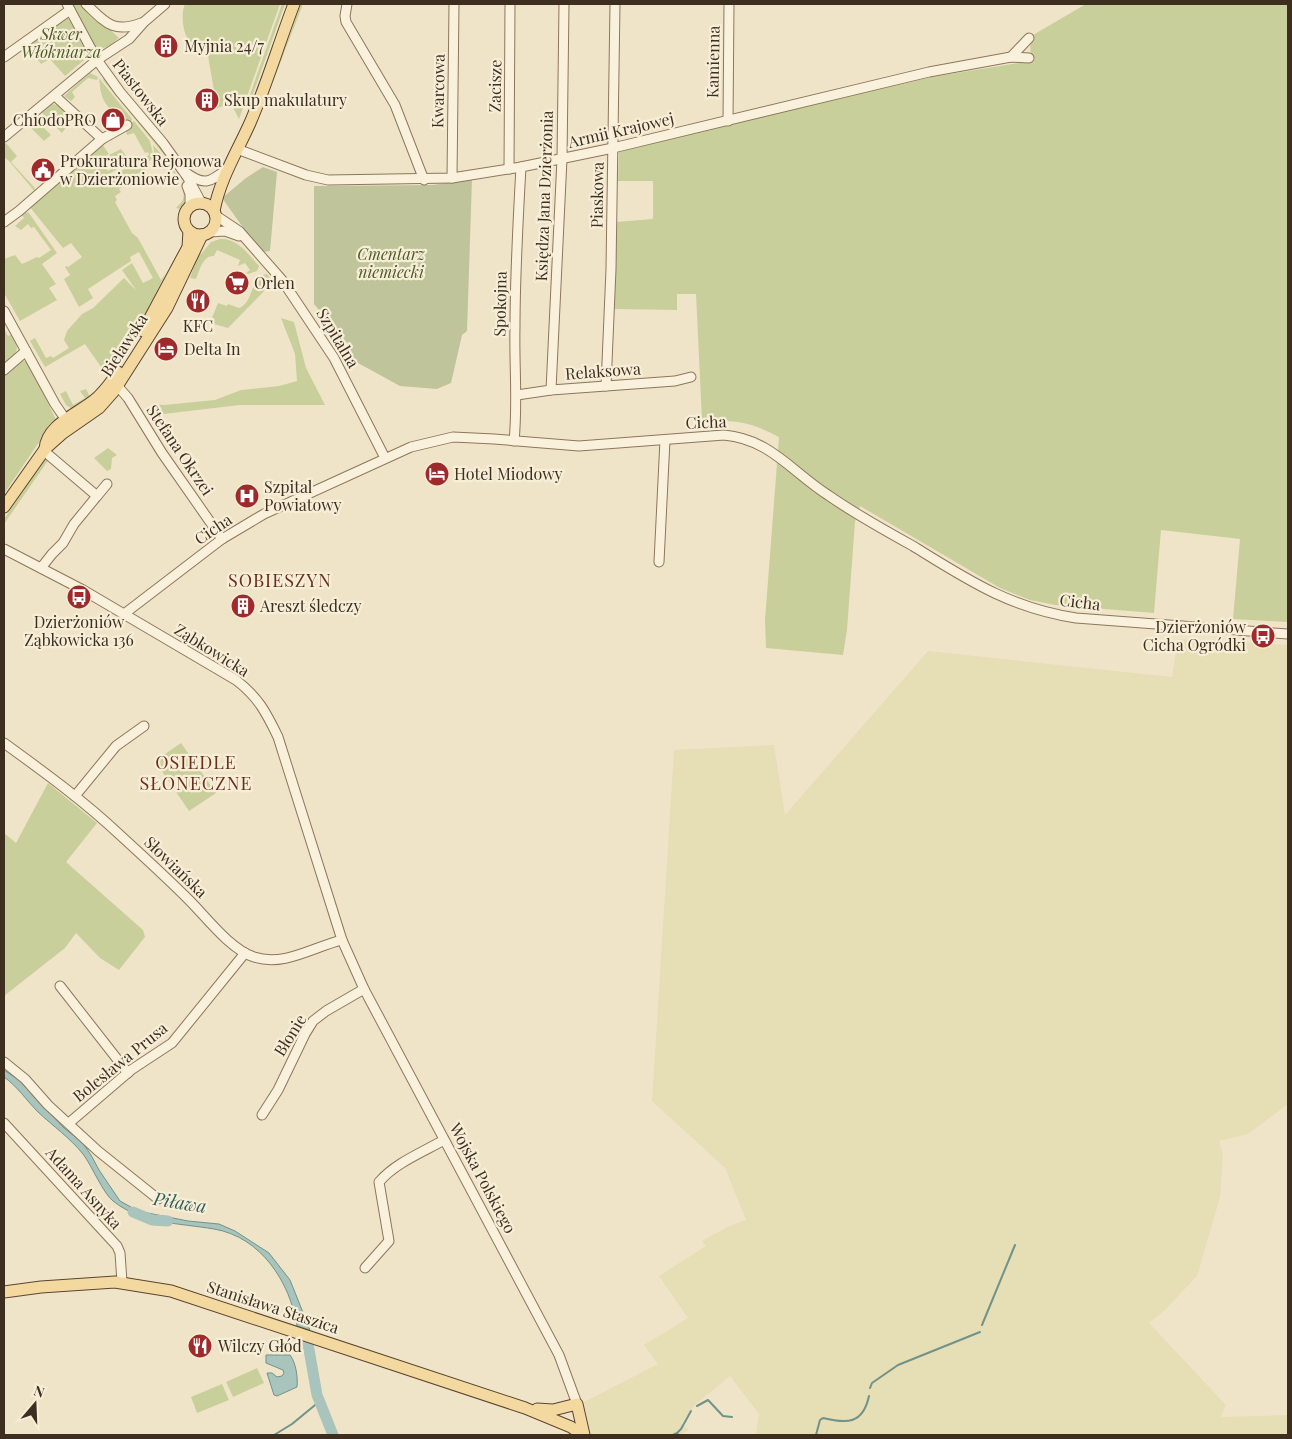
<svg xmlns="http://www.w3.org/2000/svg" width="1292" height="1439" font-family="'Playfair Display',serif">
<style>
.farmland{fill:#e6deb5}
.green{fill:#c9cf9b}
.cemetery{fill:#bfc49a}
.water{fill:#a9c4bc;stroke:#6f938a}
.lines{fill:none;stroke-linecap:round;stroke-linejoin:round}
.stream{stroke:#6f938a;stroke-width:2}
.river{stroke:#a9c4bc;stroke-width:11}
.minor-casing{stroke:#8d765c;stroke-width:11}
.major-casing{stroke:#5b4430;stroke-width:13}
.minor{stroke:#faf1dc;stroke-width:9}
.major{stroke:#f3d9a0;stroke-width:11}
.labels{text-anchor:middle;stroke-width:4.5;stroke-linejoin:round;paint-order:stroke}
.park-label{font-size:16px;font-style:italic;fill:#4d5a26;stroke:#f7eed8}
.poi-label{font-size:16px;fill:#3d2e20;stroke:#f7eed8;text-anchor:start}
.street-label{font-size:16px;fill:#3d2e20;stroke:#f7eed8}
.neighbourhood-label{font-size:18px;letter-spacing:1px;fill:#6b2e1e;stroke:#f7eed8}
.water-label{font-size:18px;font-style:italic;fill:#2f5d5a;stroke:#f7eed8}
</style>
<rect width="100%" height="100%" fill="#f0e4c8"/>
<path class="farmland" d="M 1178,639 L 1288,645 L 1288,1104 L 1248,1134 L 1219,1141 L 1223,1155 L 1220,1197 L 1197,1276 L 1164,1311 L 1149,1323 L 1226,1405 L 1221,1417 L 1288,1415 L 1288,1435 L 756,1435 L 759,1414 L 730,1376 L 697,1403 L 681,1423 L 689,1430 L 680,1435 L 590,1435 L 584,1402 L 658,1364 L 644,1345 L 688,1318 L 659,1276 L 706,1246 L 702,1241 L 729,1226 L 746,1220 L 725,1168 L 652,1101 L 674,750 L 774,745 L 785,815 L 928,651 L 1172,677 Z"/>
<g class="green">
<path d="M 72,4 L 82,4 L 119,38 C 112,44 105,51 95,47 Z"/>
<path d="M 185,4 L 280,4 L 239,119 L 231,104 L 217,108 L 206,44 L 192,45 C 183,36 180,15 185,4 Z"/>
<path d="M 282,4 L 285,4 L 249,105 L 247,103 L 248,100 Z"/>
<path d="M 301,4 L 303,4 L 269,92 Z"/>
<path d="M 1086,4 L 1288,4 L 1288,622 L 1233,619 L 1240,539 L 1161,530 L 1154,613 L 1055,605 L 1030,600 L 1000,588 L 860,506 L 855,522 L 847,630 L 843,655 L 766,648 L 765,620 L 779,437 C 748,421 736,420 702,421 L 696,294 L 677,294 L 677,310 L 614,309 L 616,222 L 653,219 L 653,181 L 618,181 L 619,152 L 735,123 L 932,77 L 1031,61 L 1030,39 L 1033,35 Z"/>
<path d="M 67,16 L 90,55 L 65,76 L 50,59 L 41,64 L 27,45 Z"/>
<path d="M 90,73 L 98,77 L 97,80 L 88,78 L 72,92 L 75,97 L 71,101 L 64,96 Z"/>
<path d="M 104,77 L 150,133 L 175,168 L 103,80 Z"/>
<path d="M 99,78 L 132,119 L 131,122 L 119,127 L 123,118 C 104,107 101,99 99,78 Z"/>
<path d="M 52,104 L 58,105 L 73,118 L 62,133 L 42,113 Z"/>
<path d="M 35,119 L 51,135 L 44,141 L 28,125 Z"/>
<path d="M 134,121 L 150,141 L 154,158 L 144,164 L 145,170 L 135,175 L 137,179 L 119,189 L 121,192 L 115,196 L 117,200 L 115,202 L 132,233 L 138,238 L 161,280 L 166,273 L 145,315 L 106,374 L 85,344 L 45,367 L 30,341 L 35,338 L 46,358 L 51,356 L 53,358 L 69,348 L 64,340 L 67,331 L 82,314 L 93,308 L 124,278 L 136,290 L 122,270 L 132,263 L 143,283 L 153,278 L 139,252 L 130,257 L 131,261 L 88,289 L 93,298 L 79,307 L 64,279 L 70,275 L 65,267 L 66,266 L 68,267 L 82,257 L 71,243 L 63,248 L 29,206 L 77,165 L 83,167 L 88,163 L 86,157 L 102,144 L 109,154 L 97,161 L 100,167 L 104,165 L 108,171 L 116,166 L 109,155 L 121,149 L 127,157 L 118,162 L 115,162 L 119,168 L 109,174 L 111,177 L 149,155 L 148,152 L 145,153 L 134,133 L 127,135 L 126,132 L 129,124 Z"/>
<path d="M 6,143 L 17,156 L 11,162 L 34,187 L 36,193 L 9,161 L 4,157 L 4,145 Z"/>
<path d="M 153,145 C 165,158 197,192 180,209 L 176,208 C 178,205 182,203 183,199 C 188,185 166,164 159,156 L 155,158 Z"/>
<path d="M 21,211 L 29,213 L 57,253 L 42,264 L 56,284 L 49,288 L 57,300 L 20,321 L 4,293 L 4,259 L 15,255 L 22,264 L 37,257 L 39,258 L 51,250 L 34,227 L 31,228 L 28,224 L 21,230 L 15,226 L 24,218 L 20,212 Z"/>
<path d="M 220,239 C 238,238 248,254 259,266 L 257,271 L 248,274 L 246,273 L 250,270 L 245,263 L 238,266 L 240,260 L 217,250 L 214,256 C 202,256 200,270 196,279 L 190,278 L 199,253 L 201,254 L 211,242 Z"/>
<path d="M 267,274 L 273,282 L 228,328 L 207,322 L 208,319 L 211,320 L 218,303 L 227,306 L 228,304 L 239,308 C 255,302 249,276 267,274 Z"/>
<path d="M 281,318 L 294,322 L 306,368 L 325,405 L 240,405 L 155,415 L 152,404 L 164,405 L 215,400 L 241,390 L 279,386 L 297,381 L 295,354 Z"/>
<path d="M 4,329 L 8,336 L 12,334 C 21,351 17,353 4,365 Z"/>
<path d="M 21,360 L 27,362 L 32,369 L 57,422 L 37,445 L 4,494 L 4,372 Z"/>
<path d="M 86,389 L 90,397 L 72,409 L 66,405 L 60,394 L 66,391 L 73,405 L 85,398 L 80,391 Z"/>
<path d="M 108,448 L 117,455 L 112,458 L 111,469 L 107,471 L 94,458 Z"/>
<path d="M 46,458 L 49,459 L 4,524 L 4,519 Z"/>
<path d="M 181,743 L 216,793 L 189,811 L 155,761 Z"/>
<path d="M 48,783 L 97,823 L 66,862 L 143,930 L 145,937 L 119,970 L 100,958 L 76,933 L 65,948 L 4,996 L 4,833 L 16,843 Z"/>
<path d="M 257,1368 L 264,1383 L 233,1397 L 226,1382 Z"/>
<path d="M 222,1384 L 229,1400 L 197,1413 L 191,1397 Z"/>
</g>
<g class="cemetery">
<path d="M 263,167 L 277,172 L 270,251 L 263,252 L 252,240 L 222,198 L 246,178 Z"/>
<path d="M 472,179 L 467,331 L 462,335 L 451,383 L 437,389 L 400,386 L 347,357 L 347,343 L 314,304 L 314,186 L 433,185 Z"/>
</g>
<g class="water">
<path d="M 4,1070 L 19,1080 L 64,1128 L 82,1142 L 91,1155 L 99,1170 L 120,1201 L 138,1211 L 188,1221 L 219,1224 L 235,1231 L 269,1253 L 290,1280 L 310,1330 L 297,1326 C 290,1282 261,1237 214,1229 C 179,1223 142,1224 113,1201 C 103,1193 92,1166 83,1154 C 70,1138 53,1126 38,1112 C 27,1101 17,1086 4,1077 Z"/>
<path d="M 266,1355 L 290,1355 C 296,1363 298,1377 297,1387 L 277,1396 L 274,1395 L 267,1373 L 272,1373 L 277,1377 L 282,1376 L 284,1373 L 283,1370 L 266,1363 Z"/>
</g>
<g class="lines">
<g class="stream">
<path d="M 982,1325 L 1015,1245"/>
<path d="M 870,1388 L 872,1383 L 898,1365 L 980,1332"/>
<path d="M 697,1406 L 708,1400 L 723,1416 L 732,1417"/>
<path d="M 677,1433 L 681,1429 L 691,1411"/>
<path d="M 274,1435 L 292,1424 L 320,1401"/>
<path d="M 673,1435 L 677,1433 L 678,1435"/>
<path d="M 816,1435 L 820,1420 L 823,1418 C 847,1424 863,1424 869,1396"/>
</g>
<g class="river">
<path d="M 133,1212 L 152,1220 L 168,1221"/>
<path d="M 308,1344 L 317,1395 L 333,1435"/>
</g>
<defs>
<g id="minor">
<path d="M 67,4 L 97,60 L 120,92 L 163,143 L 188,178 L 202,204"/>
<path d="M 86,4 C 105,22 113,34 141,23"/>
<path d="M 347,4 L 345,16 L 346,22 L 395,105 L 424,180"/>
<path d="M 4,57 L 70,10"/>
<path d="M 1011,57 L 1029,38"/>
<path d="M 55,96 L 102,139"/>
<path d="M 728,121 L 729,4"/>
<path d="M 4,137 L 97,60 L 129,39 L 144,22 L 165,4"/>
<path d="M 237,149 L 306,175 L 328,180 L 452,178 L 521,167 L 613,148 L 929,72 L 1011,57 L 1029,58"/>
<path d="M 509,169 L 510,4"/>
<path d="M 185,172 C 204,186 209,183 227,169"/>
<path d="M 452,178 L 454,4"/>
<path d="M 187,186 L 190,194 L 190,207"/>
<path d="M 215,215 L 239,231 L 282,280 L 334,358 L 385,458"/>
<path d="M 4,222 L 19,211 L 102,139 L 127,125"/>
<path d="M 210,232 L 225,231 L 239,236"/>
<path d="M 4,311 L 55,404 L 68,423"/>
<path d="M 4,370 L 26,351"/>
<path d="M 114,382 L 128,398 L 162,453 L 222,539"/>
<path d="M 606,386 L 611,269 L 615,4"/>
<path d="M 551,390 L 562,159 L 564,4"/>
<path d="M 517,395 L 551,390 L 675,381 L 691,377"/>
<path d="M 514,441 C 518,403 514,365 515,327 C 515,274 518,220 521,167"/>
<path d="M 97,496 L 107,484"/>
<path d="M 4,549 L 83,590 L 236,680 C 258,697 266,712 278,737 L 342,940 L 364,989 L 559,1355 L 577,1404"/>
<path d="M 659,562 L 665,440"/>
<path d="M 41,568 L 52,554 L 63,543 L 74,524 L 97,496 L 44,451"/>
<path d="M 124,614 L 222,539 L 264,514 L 411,447 L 453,437 L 494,439 L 579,446 L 724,435 C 770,439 792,472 828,495 C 855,514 884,530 913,546 C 968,580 1010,608 1076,618 L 1288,634"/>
<path d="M 4,743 C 44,772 84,801 120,835 C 143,856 167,878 189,900 C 207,918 230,949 254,957 C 284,967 313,947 342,940"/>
<path d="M 75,796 L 116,746 L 144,726"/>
<path d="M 60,986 L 128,1073"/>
<path d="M 4,1062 L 25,1079 L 48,1105 L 98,1151 L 158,1199"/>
<path d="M 262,1115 L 278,1090 L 305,1034 L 313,1021 L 326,1011 L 364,989"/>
<path d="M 4,1123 L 117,1246 L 120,1253 L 122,1282"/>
<path d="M 69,1123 L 131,1070 L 172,1043 L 245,953"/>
<path d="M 365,1268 L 389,1241 L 379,1182 C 395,1163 423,1152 444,1140"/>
</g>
<g id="major">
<circle cx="200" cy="219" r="16"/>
<path d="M 214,211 C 220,179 237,152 250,123 C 267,84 279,43 294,4"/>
<path d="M 143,331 L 188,247 L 189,231"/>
<path d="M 45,449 C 47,423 81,413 98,397 C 105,390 112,381 118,372"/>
<path d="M 4,507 L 45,449 L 63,433 L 99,408 L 114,391 L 167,308 L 202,235"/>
<path d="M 4,1292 L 41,1287 L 115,1282 L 171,1291 L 525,1408 L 571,1427 L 583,1435"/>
<path d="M 537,1409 L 553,1410 L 577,1404 L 584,1435"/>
</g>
</defs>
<use href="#minor" class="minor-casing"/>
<use href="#major" class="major-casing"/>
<use href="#minor" class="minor"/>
<use href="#major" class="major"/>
</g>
<defs>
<symbol id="building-disc" viewBox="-11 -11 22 22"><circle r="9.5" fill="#9e2a2b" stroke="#f7eed8"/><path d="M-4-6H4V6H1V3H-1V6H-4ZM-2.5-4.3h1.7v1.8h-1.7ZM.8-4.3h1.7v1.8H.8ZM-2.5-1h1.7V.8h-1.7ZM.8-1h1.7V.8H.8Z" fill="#fff"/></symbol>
<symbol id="shop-disc" viewBox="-11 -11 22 22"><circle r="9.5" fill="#9e2a2b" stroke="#f7eed8"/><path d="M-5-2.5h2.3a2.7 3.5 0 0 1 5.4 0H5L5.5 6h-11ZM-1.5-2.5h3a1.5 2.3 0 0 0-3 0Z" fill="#fff"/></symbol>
<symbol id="civic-disc" viewBox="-11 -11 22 22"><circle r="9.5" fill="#9e2a2b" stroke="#f7eed8"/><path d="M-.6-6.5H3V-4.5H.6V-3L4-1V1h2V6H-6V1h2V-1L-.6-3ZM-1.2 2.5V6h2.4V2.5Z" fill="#fff"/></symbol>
<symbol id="supermarket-disc" viewBox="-11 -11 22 22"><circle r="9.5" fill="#9e2a2b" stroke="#f7eed8"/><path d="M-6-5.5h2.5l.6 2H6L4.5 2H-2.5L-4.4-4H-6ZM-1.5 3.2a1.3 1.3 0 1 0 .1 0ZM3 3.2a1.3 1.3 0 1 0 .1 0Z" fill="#fff"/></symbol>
<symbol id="restaurant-disc" viewBox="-11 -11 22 22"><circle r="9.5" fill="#9e2a2b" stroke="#f7eed8"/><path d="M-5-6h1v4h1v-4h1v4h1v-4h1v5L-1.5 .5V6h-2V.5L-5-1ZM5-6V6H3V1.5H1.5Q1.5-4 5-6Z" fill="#fff"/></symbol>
<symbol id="hotel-disc" viewBox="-11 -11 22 22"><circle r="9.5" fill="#9e2a2b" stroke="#f7eed8"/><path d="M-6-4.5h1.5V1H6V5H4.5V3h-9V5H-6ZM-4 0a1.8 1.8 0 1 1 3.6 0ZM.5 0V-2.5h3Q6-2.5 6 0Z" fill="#fff"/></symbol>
<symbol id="hospital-disc" viewBox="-11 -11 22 22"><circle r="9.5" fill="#9e2a2b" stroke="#f7eed8"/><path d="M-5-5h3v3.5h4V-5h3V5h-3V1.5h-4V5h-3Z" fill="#fff"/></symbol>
<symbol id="bus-disc" viewBox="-11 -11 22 22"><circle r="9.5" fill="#9e2a2b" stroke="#f7eed8"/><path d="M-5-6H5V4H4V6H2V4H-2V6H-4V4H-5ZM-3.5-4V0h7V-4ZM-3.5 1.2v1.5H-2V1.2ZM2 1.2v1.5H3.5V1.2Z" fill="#fff"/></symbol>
</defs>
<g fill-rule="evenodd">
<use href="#building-disc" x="152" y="32" width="28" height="28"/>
<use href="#building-disc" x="193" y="86" width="28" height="28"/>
<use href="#shop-disc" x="99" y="106" width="28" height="28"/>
<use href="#civic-disc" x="29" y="156" width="28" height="28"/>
<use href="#supermarket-disc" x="223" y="269" width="28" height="28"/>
<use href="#restaurant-disc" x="184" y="287" width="28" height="28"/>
<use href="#hotel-disc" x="152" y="335" width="28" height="28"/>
<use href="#hotel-disc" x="423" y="460" width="28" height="28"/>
<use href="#hospital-disc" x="233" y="482" width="28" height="28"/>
<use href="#bus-disc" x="65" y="583" width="28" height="28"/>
<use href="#building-disc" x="229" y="592" width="28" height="28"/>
<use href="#bus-disc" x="1249" y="622" width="28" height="28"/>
<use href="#restaurant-disc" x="186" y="1332" width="28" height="28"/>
</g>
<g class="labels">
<g class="park-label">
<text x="61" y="40">Skwer<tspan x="61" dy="18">Włókniarza</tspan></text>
<text x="391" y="260">Cmentarz<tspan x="391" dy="18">niemiecki</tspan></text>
</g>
<g class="poi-label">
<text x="184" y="52">Myjnia 24/7</text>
<text x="224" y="106">Skup makulatury</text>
<text x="96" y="126" text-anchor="end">ChiodoPRO</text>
<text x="60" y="167">Prokuratura Rejonowa<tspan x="60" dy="18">w Dzierżoniowie</tspan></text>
<text x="254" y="289">Orlen</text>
<text x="198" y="332" text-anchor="middle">KFC</text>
<text x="184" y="355">Delta In</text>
<text x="454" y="480">Hotel Miodowy</text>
<text x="264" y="493">Szpital<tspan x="264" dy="18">Powiatowy</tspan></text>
<text x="260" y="612">Areszt śledczy</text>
<text x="79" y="628" text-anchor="middle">Dzierżoniów<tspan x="79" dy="18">Ząbkowicka 136</tspan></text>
<text x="1246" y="633" text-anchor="end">Dzierżoniów<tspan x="1246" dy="18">Cicha Ogródki</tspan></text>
<text x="218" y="1352">Wilczy Głód</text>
</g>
<g class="street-label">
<text transform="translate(713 62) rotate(-89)" y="6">Kamienna</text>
<text transform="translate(495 86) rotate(-89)" y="6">Zacisze</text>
<text transform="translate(438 91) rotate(-89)" y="6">Kwarcowa</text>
<text transform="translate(141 92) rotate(52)" y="6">Piastowska</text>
<text transform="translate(621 130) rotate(-13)" y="6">Armii Krajowej</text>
<text transform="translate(597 195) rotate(-89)" y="6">Piaskowa</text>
<text transform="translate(544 196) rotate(-88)" y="6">Księdza Jana Dzierżonia</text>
<text transform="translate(500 304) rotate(-89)" y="6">Spokojna</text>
<text transform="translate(338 338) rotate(59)" y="6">Szpitalna</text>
<text transform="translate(124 345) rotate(-57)" y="6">Bielawska</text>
<text transform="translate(603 371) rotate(-4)" y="6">Relaksowa</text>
<text transform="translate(706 422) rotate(-2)" y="6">Cicha</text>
<text transform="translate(180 450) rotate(56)" y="6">Stefana Okrzei</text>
<text transform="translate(213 529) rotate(-34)" y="6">Cicha</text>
<text transform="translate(1080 602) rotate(7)" y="6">Cicha</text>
<text transform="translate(212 650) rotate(32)" y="6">Ząbkowicka</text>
<text transform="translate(176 867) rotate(44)" y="6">Słowiańska</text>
<text transform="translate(290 1035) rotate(-58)" y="6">Błonie</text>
<text transform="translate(120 1062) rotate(-39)" y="6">Bolesława Prusa</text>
<text transform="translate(483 1178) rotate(62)" y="6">Wojska Polskiego</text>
<text transform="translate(84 1188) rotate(48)" y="6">Adama Asnyka</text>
<text transform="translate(273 1307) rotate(18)" y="6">Stanisława Staszica</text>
</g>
<g class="neighbourhood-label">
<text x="280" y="587">SOBIESZYN</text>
<text x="196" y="769">OSIEDLE<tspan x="196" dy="21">SŁONECZNE</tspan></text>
</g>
<g class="water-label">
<text transform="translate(180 1203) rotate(9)" y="6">Piława</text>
</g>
</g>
<rect width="1292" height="1439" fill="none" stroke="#3d2e20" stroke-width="10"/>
<g transform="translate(35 1404) rotate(19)" stroke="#f7eed8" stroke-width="4" paint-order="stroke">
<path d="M0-4L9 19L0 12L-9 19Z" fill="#3d2e20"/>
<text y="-8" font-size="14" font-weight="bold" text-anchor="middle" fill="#3d2e20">N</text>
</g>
</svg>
